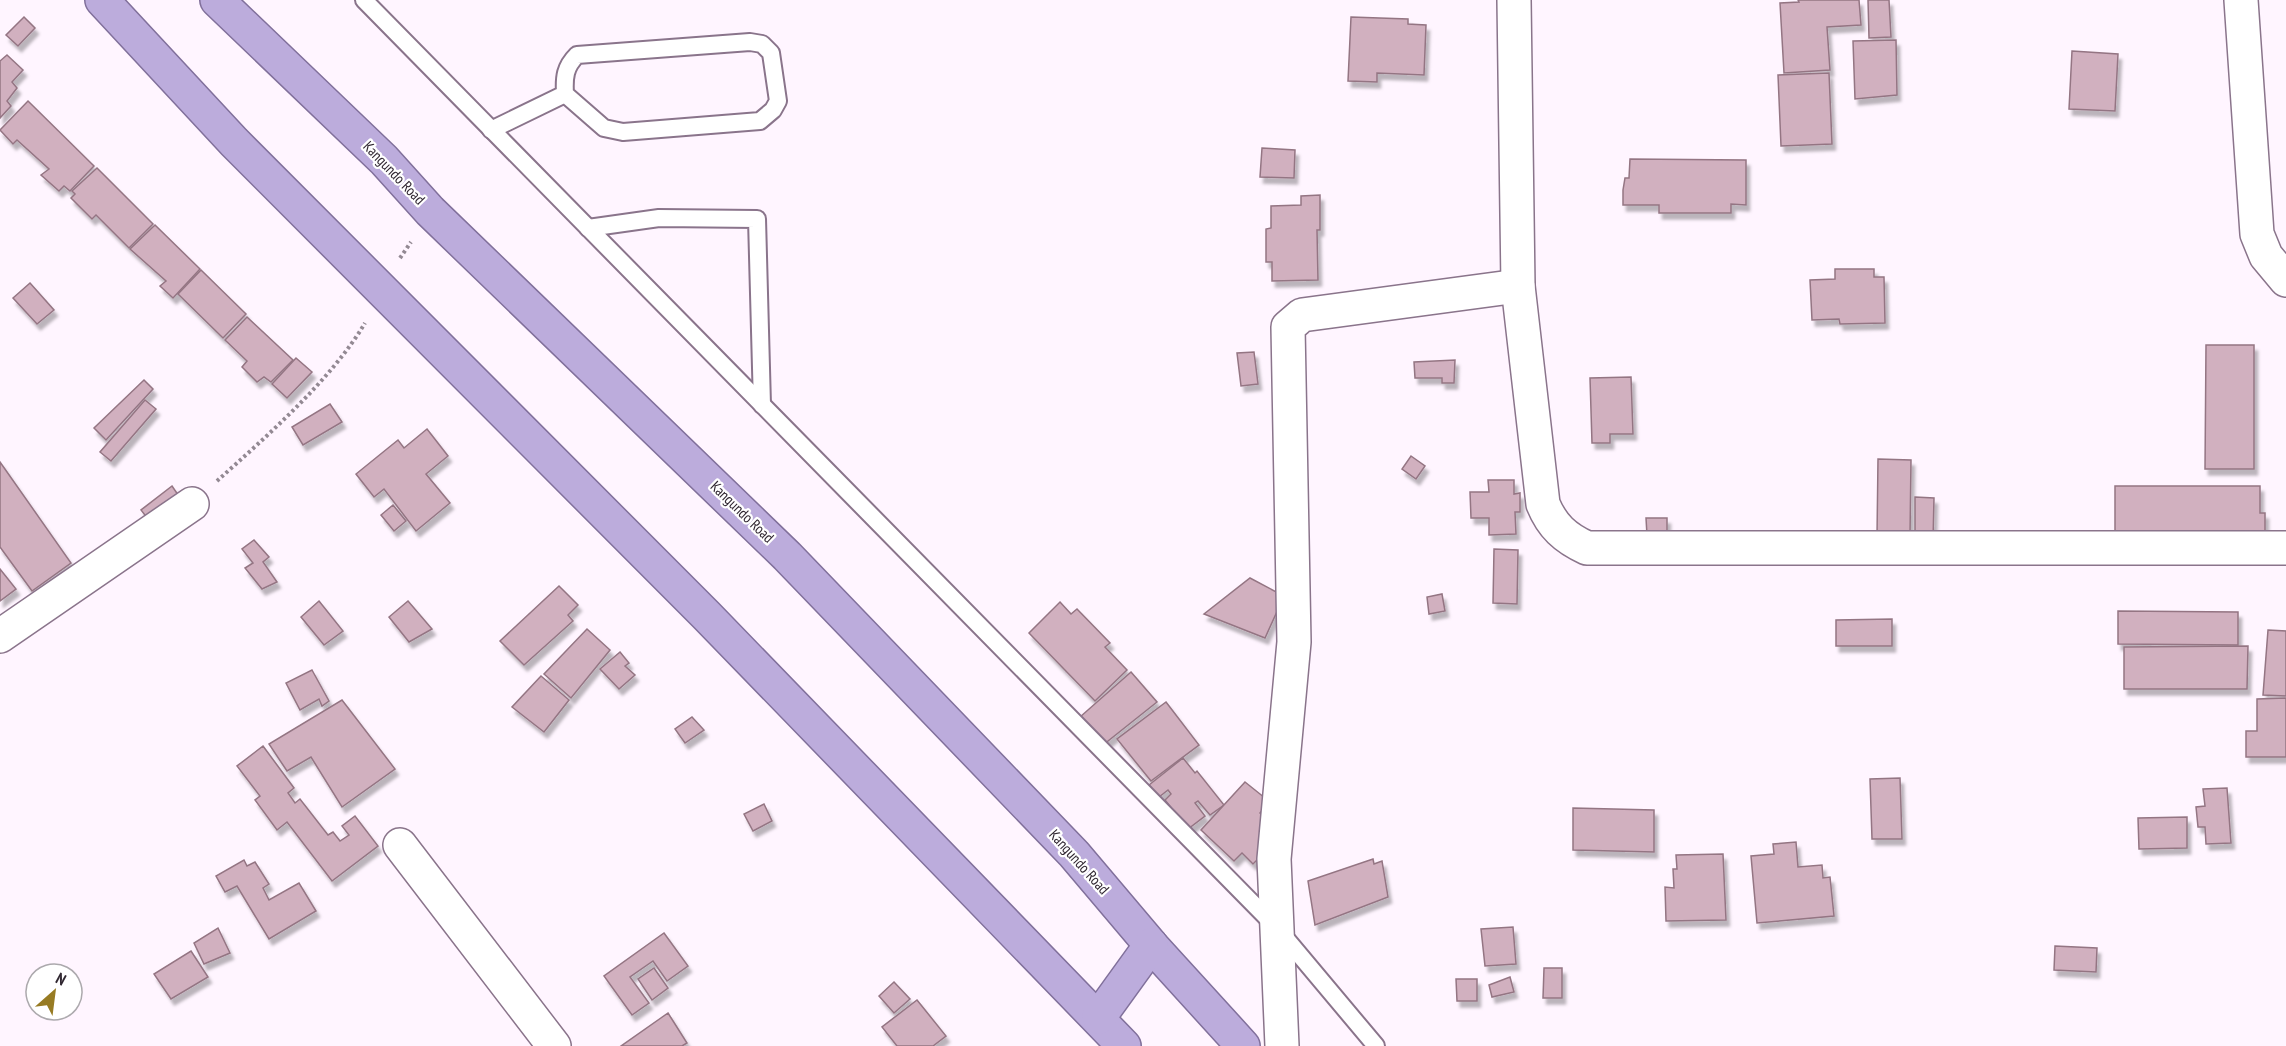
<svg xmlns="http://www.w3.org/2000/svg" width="2286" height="1046" font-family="'PT Sans Narrow',sans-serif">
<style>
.building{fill:#d1b0bf;stroke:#947583;stroke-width:1.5;filter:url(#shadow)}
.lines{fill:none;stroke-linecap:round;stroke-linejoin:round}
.service-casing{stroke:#8a748b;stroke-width:20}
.minor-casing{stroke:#8a748b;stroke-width:36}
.trunk-casing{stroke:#81709b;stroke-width:36}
.path{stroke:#938993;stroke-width:4;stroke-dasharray:3 3;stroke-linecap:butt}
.service{stroke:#fff;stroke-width:16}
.minor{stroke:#fff;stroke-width:33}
.trunk{stroke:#bcacdc;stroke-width:33}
.labels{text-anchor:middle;stroke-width:4.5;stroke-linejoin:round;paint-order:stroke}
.street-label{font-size:15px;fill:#302731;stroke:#fff}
</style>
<defs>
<filter id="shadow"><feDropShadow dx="3.5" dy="6" stdDeviation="1.5" flood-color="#0004"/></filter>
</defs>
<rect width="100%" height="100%" fill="#fff5ff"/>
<g class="building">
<path d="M 1798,0 L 1859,0 L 1861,25 L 1827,27 L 1830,70 L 1784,73 L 1780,3 L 1799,2 Z"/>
<path d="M 1868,0 L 1889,0 L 1891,37 L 1869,38 Z"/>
<path d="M 24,17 L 35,28 L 18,46 L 6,35 Z"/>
<path d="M 1351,17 L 1408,19 L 1408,24 L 1426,25 L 1424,75 L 1377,73 L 1377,82 L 1348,81 Z"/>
<path d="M 1896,40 L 1897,95 L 1855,99 L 1853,41 Z"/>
<path d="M 2072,51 L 2118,54 L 2115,111 L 2069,109 Z"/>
<path d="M 7,55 L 23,70 L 12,82 L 17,88 L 7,101 L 11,106 L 0,118 L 0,61 Z"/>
<path d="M 1829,73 L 1832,144 L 1781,146 L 1778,75 Z"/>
<path d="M 28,101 L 94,166 L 70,191 L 64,186 L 59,191 L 41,175 L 49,169 L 17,140 L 13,144 L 0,130 Z"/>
<path d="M 1262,148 L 1295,150 L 1294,178 L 1260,177 Z"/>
<path d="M 1630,159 L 1746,160 L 1746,205 L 1731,204 L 1731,213 L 1659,213 L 1659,205 L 1623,205 L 1623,190 L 1625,178 L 1629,178 Z"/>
<path d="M 97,168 L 153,224 L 129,248 L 96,215 L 92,219 L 71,198 L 75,194 L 72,191 Z"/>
<path d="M 1320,195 L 1320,230 L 1317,230 L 1318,280 L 1272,281 L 1272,262 L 1266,262 L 1266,229 L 1271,228 L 1271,206 L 1301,205 L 1301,196 Z"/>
<path d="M 155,225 L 200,269 L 173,298 L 160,286 L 166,281 L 130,249 Z"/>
<path d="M 1835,269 L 1874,269 L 1874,277 L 1884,277 L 1885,323 L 1840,324 L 1839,319 L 1812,320 L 1810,280 L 1835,279 Z"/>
<path d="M 201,270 L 246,314 L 223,338 L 178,294 Z"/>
<path d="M 30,283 L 54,310 L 37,324 L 13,298 Z"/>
<path d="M 247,317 L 293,360 L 271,382 L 264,377 L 257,382 L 242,367 L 247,361 L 225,340 Z"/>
<path d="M 2206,345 L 2254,345 L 2254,469 L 2205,469 Z"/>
<path d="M 1254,352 L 1258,384 L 1241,386 L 1237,353 Z"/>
<path d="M 296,358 L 312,372 L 287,398 L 272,384 Z"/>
<path d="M 1455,360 L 1454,383 L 1442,383 L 1442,378 L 1415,378 L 1414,362 Z"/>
<path d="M 1631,377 L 1633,434 L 1610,434 L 1610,443 L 1592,443 L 1590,378 Z"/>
<path d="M 144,380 L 153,389 L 106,440 L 94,428 Z"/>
<path d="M 145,400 L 156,409 L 111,461 L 100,452 Z"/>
<path d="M 330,404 L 342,422 L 303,445 L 292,427 Z"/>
<path d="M 427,429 L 448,456 L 426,474 L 450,503 L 416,531 L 384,489 L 374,497 L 356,474 L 398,440 L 404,448 Z"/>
<path d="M 1411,456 L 1425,466 L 1416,479 L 1402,469 Z"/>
<path d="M 1878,459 L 1911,460 L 1910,536 L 1877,536 Z"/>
<path d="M 0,462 L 71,563 L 32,591 L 0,547 Z"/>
<path d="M 1488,480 L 1514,480 L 1514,494 L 1520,493 L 1520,512 L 1515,512 L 1516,534 L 1489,535 L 1489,518 L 1471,518 L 1470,492 L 1489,492 Z"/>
<path d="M 172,486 L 185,505 L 154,527 L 141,510 Z"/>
<path d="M 2115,486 L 2260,486 L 2260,513 L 2265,513 L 2265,536 L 2115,541 Z"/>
<path d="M 1915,497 L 1934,498 L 1933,540 L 1915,539 Z"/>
<path d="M 393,505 L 406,521 L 394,531 L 381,515 Z"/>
<path d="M 1646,518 L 1667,518 L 1667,535 L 1647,535 Z"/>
<path d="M 254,540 L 269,557 L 263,562 L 277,582 L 262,589 L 245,568 L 253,563 L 242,549 Z"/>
<path d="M 1494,549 L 1518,550 L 1517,604 L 1493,603 Z"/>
<path d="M 0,569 L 16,589 L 0,601 Z"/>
<path d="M 1250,578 L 1284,596 L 1265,638 L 1204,614 Z"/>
<path d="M 559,586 L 578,605 L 568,615 L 573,621 L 524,665 L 500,641 Z"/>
<path d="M 1442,594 L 1445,611 L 1429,614 L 1427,597 Z"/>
<path d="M 319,601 L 343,631 L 324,645 L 301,617 Z"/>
<path d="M 408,601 L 432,629 L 409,642 L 389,617 Z"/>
<path d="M 1060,602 L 1071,614 L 1077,609 L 1110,643 L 1105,647 L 1127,670 L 1095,701 L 1029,633 Z"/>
<path d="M 2118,611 L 2238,612 L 2238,645 L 2118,644 Z"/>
<path d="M 1892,619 L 1892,646 L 1836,646 L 1836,620 Z"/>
<path d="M 587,629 L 610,650 L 571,698 L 544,674 Z"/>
<path d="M 2268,630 L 2286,631 L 2286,696 L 2263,695 Z"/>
<path d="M 2248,646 L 2247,689 L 2124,689 L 2124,647 Z"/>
<path d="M 620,652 L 629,663 L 625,666 L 635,675 L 619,689 L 600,669 Z"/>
<path d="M 312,670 L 329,701 L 322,706 L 319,699 L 300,710 L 286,683 Z"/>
<path d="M 1131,672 L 1157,702 L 1103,745 L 1080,717 Z"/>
<path d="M 541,676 L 569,700 L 544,732 L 512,707 Z"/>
<path d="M 2286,698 L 2286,757 L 2246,757 L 2246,731 L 2257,731 L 2257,699 Z"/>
<path d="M 342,700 L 395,769 L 342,807 L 311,757 L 287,771 L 269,744 Z"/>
<path d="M 1166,702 L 1199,745 L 1151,781 L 1117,739 Z"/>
<path d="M 692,717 L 704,730 L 685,743 L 675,729 Z"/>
<path d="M 263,746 L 294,788 L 288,793 L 295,803 L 300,799 L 328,835 L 333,832 L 340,841 L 349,835 L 342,826 L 355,816 L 378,846 L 332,881 L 287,822 L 277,830 L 255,800 L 260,796 L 237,766 Z"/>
<path d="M 1183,758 L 1195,773 L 1197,771 L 1224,805 L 1210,815 L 1198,801 L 1195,803 L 1205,816 L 1188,829 L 1165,800 L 1171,794 L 1168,790 L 1159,797 L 1149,785 Z"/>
<path d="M 1900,778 L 1902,839 L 1872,839 L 1870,779 Z"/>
<path d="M 1245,782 L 1270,802 L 1260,813 L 1270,823 L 1272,845 L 1253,864 L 1242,853 L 1234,861 L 1201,830 Z"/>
<path d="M 2227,788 L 2231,843 L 2206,844 L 2205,827 L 2198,827 L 2196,807 L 2205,806 L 2203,789 Z"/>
<path d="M 764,804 L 772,821 L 753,831 L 744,814 Z"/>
<path d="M 1573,808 L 1654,810 L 1654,852 L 1573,850 Z"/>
<path d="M 2187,817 L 2187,848 L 2139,849 L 2138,818 Z"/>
<path d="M 1796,842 L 1798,867 L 1822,865 L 1823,878 L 1830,877 L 1834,916 L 1757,923 L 1751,856 L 1774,854 L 1773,844 Z"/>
<path d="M 1723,854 L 1726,920 L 1666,921 L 1665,887 L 1674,888 L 1673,869 L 1677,869 L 1676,855 Z"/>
<path d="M 1373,859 L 1374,864 L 1382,861 L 1388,897 L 1315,925 L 1308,881 Z"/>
<path d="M 244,860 L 247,866 L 255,862 L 269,884 L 263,888 L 269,900 L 299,883 L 316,911 L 269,939 L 237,886 L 225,892 L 216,876 Z"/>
<path d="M 1513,927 L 1516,964 L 1485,966 L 1481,929 Z"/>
<path d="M 218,928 L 230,953 L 204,964 L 194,943 Z"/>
<path d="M 664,933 L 688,966 L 667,981 L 653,961 L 630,977 L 649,1003 L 632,1015 L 604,976 Z"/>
<path d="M 2055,946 L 2097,948 L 2096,972 L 2054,970 Z"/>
<path d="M 191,951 L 208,977 L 171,999 L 154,974 Z"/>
<path d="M 654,968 L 668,988 L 652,1000 L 638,979 Z"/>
<path d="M 1544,968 L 1562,968 L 1562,998 L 1543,998 Z"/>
<path d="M 1510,977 L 1514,992 L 1492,997 L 1489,985 Z"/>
<path d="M 1456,979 L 1477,979 L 1477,1001 L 1457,1001 Z"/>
<path d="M 894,982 L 910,999 L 894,1013 L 879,996 Z"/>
<path d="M 917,1000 L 946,1036 L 933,1046 L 897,1046 L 882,1027 Z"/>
<path d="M 668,1013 L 687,1043 L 682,1046 L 621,1046 Z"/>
</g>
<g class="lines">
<defs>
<g id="service">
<path d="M 364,0 L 1277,928 L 1376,1046"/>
<path d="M 491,130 L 565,94 L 604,128 L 623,132 L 760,121 L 773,110 L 778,101 L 771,53 L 762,44 L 750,42 L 577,55 C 565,67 564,77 565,94"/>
<path d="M 588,228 L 659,218 L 757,219 L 762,405"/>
</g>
<g id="minor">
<path d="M 1514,0 L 1518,286 L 1543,504 C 1552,526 1565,538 1587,548 L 2286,548"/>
<path d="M 2241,0 L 2257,234 L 2266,256 L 2286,280"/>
<path d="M 0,636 L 192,504"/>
<path d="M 400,845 L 554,1046"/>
<path d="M 1282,1046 L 1274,859 L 1294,642 L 1288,327 L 1302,315 L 1518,286"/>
</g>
<g id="trunk">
<path d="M 102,0 L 234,142 L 707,616 L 1124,1046"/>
<path d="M 217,0 L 384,160 L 430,211 L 787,556 L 1074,854 L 1151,945 L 1243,1046"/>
<path d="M 1099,1017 L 1151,945"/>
</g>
</defs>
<use href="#service" class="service-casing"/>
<use href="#minor" class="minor-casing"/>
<use href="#trunk" class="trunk-casing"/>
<g class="path">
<path d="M 400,258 L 411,242"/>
<path d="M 217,481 C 266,437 332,379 365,323"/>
</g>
<use href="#service" class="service"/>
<use href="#minor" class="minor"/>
<use href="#trunk" class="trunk"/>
</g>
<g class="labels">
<g class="street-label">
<text transform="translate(394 173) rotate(46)" y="5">Kangundo Road</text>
<text transform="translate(742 512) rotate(44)" y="5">Kangundo Road</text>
<text transform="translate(1079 862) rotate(48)" y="5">Kangundo Road</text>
</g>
</g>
<g transform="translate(54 992) rotate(28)"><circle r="28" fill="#ffffff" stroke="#aca9ad" stroke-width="1.5"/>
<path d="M0-4.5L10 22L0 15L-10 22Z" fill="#977b23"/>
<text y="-9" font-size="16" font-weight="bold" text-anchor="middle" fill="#302731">N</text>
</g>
</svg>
